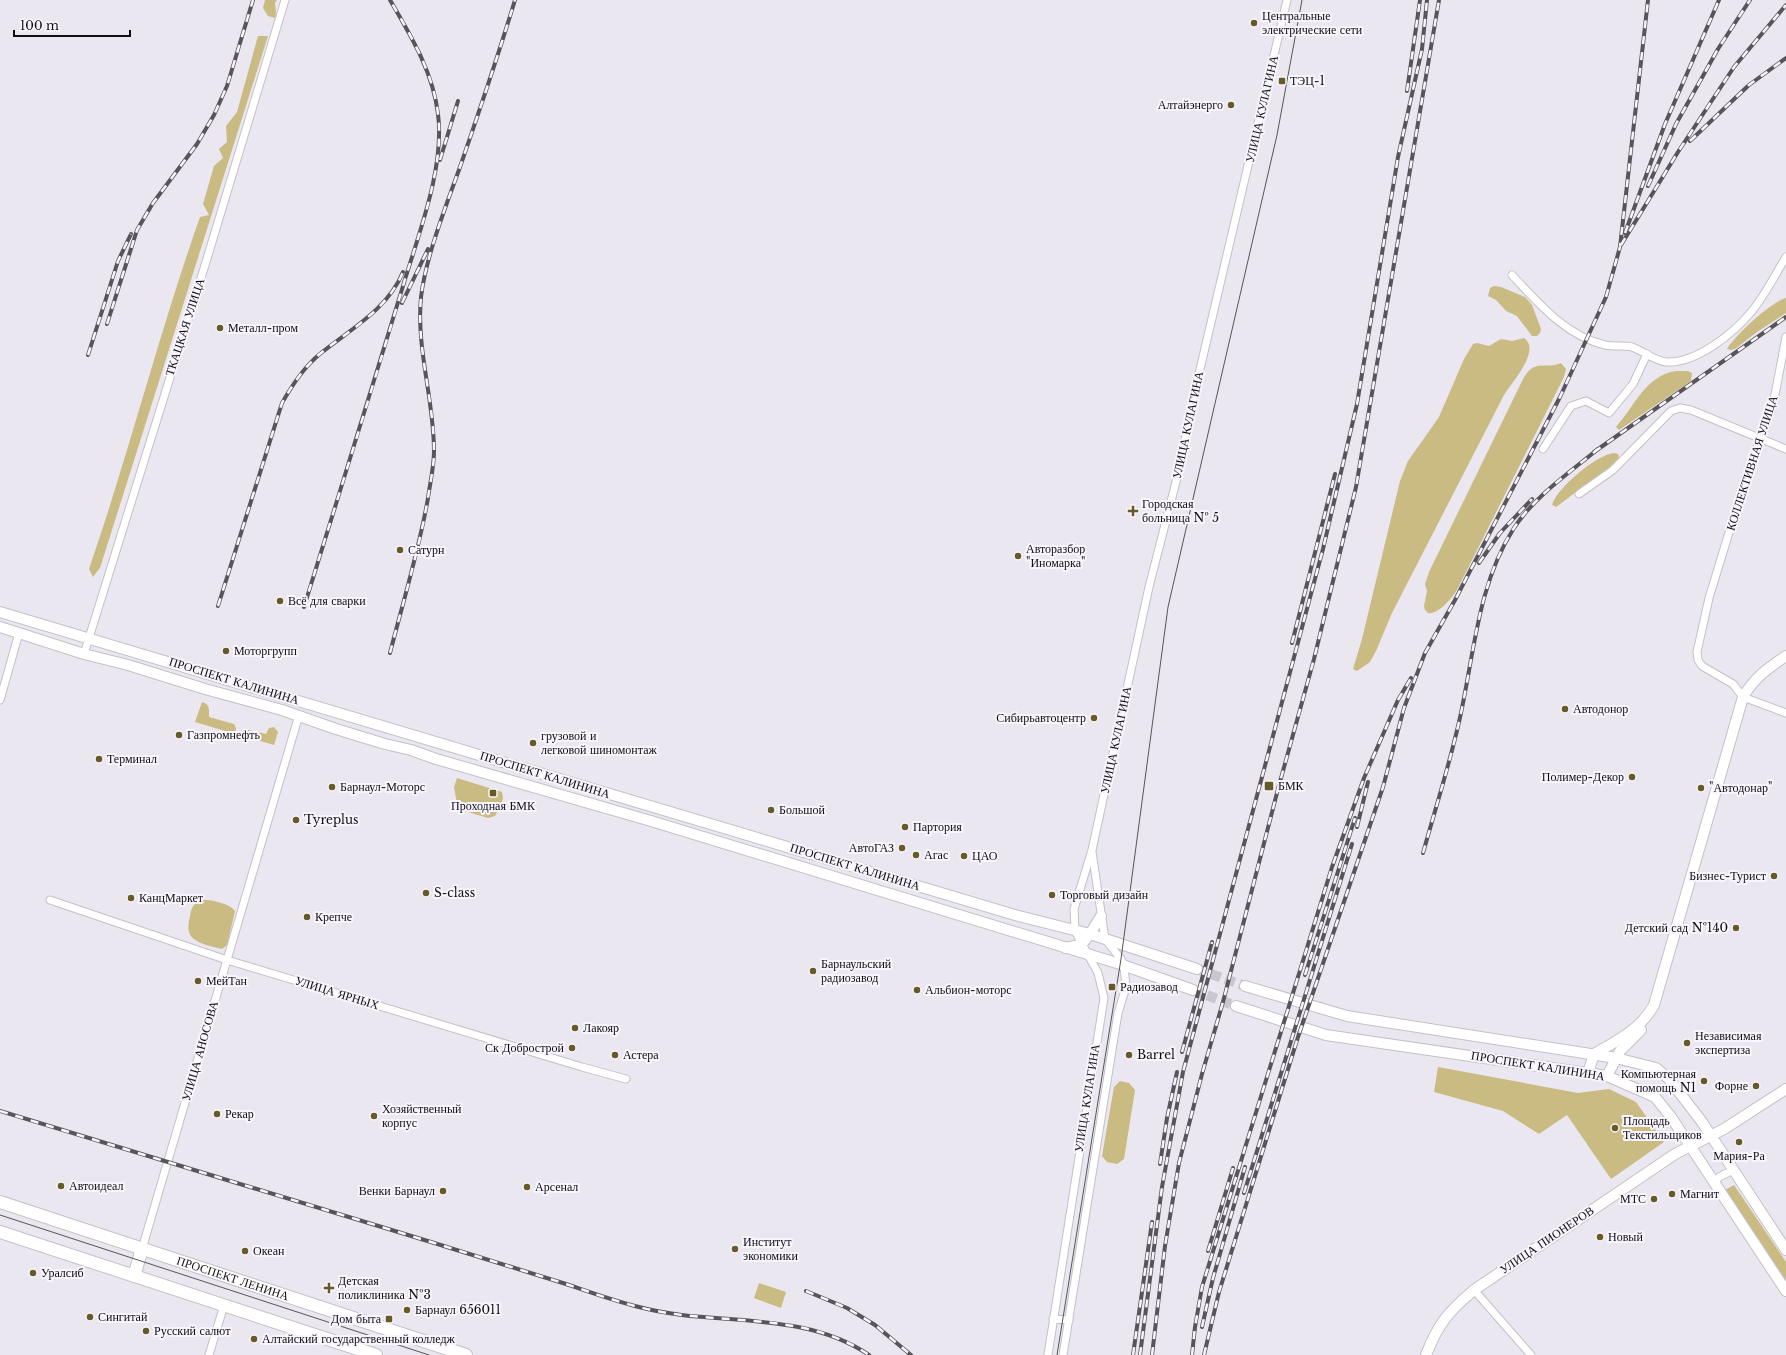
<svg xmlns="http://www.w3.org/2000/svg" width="1786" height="1355" font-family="'Libre Baskerville',serif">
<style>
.green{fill:#c9bb81}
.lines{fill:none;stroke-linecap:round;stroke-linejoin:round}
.secondary-tunnel{stroke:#c9c6cf;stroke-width:10;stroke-dasharray:10 5;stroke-linecap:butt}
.street-casing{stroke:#c3c0c8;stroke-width:9}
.secondary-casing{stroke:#c3c0c8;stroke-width:12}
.primary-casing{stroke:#c3c0c8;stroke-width:14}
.street{stroke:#fff;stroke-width:7}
.secondary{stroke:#fff;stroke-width:10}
.primary{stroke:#fff;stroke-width:12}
.tram{stroke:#565559;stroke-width:1}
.rail-casing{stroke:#565559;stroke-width:4}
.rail{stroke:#f8f5fe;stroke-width:2.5;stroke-dasharray:8;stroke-linecap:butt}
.poi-dot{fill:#665a27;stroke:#f8f5fe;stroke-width:1.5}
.labels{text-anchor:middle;stroke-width:4;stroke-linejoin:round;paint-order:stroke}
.poi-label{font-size:12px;fill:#0f0e11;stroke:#f8f5fe;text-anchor:start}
.street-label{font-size:12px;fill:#0f0e11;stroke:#f8f5fe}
</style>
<rect width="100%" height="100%" fill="#eae7f0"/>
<g class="green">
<path d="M 265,0 L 277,0 L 275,3 L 276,12 L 275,18 L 268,16 L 263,8 Z"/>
<path d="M 258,36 L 268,36 L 100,568 L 93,577 L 89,569 C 129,453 159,333 200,217 L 209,215 L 203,204 L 214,166 L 223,158 L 219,149 L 227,142 L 226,126 L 237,112 Z"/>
<path d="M 1494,286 L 1501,287 L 1525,297 L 1532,305 L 1541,329 L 1540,333 L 1537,336 L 1532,336 L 1517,316 L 1506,311 L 1496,300 L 1488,296 L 1490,288 Z"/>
<path d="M 1786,298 L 1786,313 L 1757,332 L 1735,349 L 1731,350 L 1727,349 C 1734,336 1772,301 1786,298 Z"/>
<path d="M 1524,338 C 1542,350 1511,383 1504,395 L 1392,613 L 1376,651 L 1370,662 L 1357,671 L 1353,669 L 1362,639 L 1400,481 L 1408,461 L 1439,417 L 1464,359 L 1473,344 L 1477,343 L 1489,346 L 1501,339 L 1512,341 Z"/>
<path d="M 1561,363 L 1566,369 L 1564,377 L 1457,590 C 1452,598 1438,615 1428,613 L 1425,610 L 1424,606 L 1427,591 L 1425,584 L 1429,572 L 1524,377 C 1536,358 1546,370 1561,363 Z"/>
<path d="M 1676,371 L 1688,371 L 1692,373 L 1691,381 L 1619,430 L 1616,427 C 1634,407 1646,375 1676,371 Z"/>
<path d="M 1614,453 L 1618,454 L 1619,458 L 1602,474 L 1592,480 L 1556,507 L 1552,505 C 1557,488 1596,455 1614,453 Z"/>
<path d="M 202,702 C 210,704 209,709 209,717 L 234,724 L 236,728 L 235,734 L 195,722 Z"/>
<path d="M 274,727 L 278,732 L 274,745 L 240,735 L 244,729 L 266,734 L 269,728 Z"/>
<path d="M 457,778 L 502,792 L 503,799 L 495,816 L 488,818 L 458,809 L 454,787 Z"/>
<path d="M 200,900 C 209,899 229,903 235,911 L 227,945 L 222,949 C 216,948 211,946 206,945 C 189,939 186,933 190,916 C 191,909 193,904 200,900 Z"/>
<path d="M 1438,1067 L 1578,1093 L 1609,1089 L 1636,1102 L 1664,1142 L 1611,1179 L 1567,1115 L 1539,1134 L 1503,1111 L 1434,1092 Z"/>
<path d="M 1120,1081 L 1129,1083 L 1135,1090 L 1124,1159 L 1117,1164 L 1107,1162 L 1102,1156 L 1114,1087 Z"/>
<path d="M 1734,1185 L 1786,1262 L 1786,1281 L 1725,1190 Z"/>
<path d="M 759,1283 L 786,1292 L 781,1308 L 754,1298 Z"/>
</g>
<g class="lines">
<g class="secondary-tunnel">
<path d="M 1197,969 L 1245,986"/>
<path d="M 1193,990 L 1236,1006"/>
</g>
<defs>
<g id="street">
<path d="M 1512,275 C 1538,303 1566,336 1605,345 C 1614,347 1624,345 1632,347 C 1643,351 1655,361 1666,362 C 1696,364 1734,333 1752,311 C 1765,295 1775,275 1786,257"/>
<path d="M 1786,337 L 1773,405 L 1745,480 L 1709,598 L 1697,652 L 1698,660 L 1702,666 L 1733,684 L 1743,697 L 1786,713"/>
<path d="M 1543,449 L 1571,406 L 1586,401 L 1609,413 L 1633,384 L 1647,354"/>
<path d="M 1579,494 L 1613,470 L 1671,411 L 1680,408 L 1691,410 L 1786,449"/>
<path d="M 84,654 L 206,262 L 285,0"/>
<path d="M 0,700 L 19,633"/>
<path d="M 50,900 L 227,960 L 582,1067 L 626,1079"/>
<path d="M 1714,1184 L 1719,1177 L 1733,1170"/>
<path d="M 142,1249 L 299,715"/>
<path d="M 1474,1290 L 1531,1355"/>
<path d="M 1053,1319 L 1069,1320"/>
<path d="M 209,1355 L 224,1305"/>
<path d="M 1048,1355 L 1104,998 L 1098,973 L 1075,931 L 1074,909 L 1092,850 L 1149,587 L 1178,474 L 1197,382 L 1287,0"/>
<path d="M 1063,1355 L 1118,1013 L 1126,987 L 1124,966 L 1121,959 L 1105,939 L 1092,852"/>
</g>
<g id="secondary">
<path d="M 0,612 L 1015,915 L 1090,934 L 1197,969"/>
<path d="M 0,627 L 84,654 L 128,665 L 205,689 L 282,710 L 336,729 L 385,744 L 411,750 L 436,759 L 651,821 L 1120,964 L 1193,990"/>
<path d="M 1065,948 L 1082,944 L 1090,934 L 1101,916"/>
<path d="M 1245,986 L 1347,1016 L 1616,1058 L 1656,1068 L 1669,1079 L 1702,1122 L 1786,1250"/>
<path d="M 1236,1006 L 1326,1035 L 1607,1076 L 1655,1097 L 1671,1117 L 1786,1291"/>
<path d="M 1594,1054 C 1617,1041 1641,1029 1654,1005 L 1743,697 C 1754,678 1768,668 1786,656"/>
<path d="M 1588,1073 L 1594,1054"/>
<path d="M 1607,1076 L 1620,1051 L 1641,1030"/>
<path d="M 1426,1355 C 1438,1324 1448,1312 1474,1290 L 1675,1154 L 1724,1129 L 1786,1089"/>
</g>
<g id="primary">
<path id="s1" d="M 0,1202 L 466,1355"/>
<path d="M 0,1232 L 376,1355"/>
<path d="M 134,1276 L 142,1249"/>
</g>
</defs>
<use href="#street" class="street-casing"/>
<use href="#secondary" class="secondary-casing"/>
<use href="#primary" class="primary-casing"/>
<use href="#street" class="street"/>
<use href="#secondary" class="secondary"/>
<use href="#primary" class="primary"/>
<g class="tram">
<path d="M 0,1215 L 429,1355"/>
<path d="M 1057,1355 L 1121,959 L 1168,607 L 1277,135 L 1302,0"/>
</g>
<defs>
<g id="rail">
<path d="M 1407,91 L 1420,0"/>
<path d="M 1690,141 L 1749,85 L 1786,58"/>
<path d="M 440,160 L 458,101"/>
<path d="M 1648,186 L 1676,124 L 1718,49 L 1750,0"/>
<path d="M 1625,233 L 1665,124 L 1719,0"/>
<path d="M 1621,245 L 1678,152 L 1734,67 L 1786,5"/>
<path d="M 402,303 L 428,249"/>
<path d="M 107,324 L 137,230 L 153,203 L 197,144 L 214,115 L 227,86 L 253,0"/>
<path d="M 88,355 L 118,261 L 131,234"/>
<path d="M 1594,452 L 1786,317"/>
<path d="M 1479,563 L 1500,533 L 1532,499"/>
<path d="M 218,606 L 282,403 C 293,384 304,367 321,353 C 351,329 388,309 403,272"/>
<path d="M 304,607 C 337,500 371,393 403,286 C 418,235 445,168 438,114 C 433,72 411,36 390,0"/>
<path d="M 1292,643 L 1335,474"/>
<path d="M 390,653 C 403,602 419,550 428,498 C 430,483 434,467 434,451 C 434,399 416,349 421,297 C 426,256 446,206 460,167 C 479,112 498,56 515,0"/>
<path d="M 1357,827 L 1368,782"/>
<path d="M 1423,853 C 1435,810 1449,766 1459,722 C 1474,657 1477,585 1514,528 C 1534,497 1569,473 1598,449"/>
<path d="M 1305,975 L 1355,818"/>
<path d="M 1182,1052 L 1212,942"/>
<path d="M 0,1111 C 144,1155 287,1198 431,1242 C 476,1256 521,1270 566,1284 C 590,1292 614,1301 639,1307 C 713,1327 802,1309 869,1355"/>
<path d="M 1160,1164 L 1167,1118 L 1177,1072"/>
<path d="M 1244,1193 L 1352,844"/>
<path d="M 1208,1251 L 1233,1168"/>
<path d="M 806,1291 L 847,1308 L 875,1325 L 911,1355"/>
<path d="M 1202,1327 L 1213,1278 L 1245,1167"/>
<path d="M 1133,1355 L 1152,1222"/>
<path d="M 1140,1355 L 1162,1187 L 1183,1072 L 1323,549 L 1357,404 L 1398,157 L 1422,49 L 1427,0"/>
<path d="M 1152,1355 L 1165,1246 L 1179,1163 L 1202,1074 L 1223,1002 L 1278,789 L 1314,659 L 1356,487 L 1439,0"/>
<path d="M 1192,1355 L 1195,1327 L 1202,1287 L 1332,867 L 1364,778 L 1398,700 L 1411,678"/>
<path d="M 1204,1355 L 1219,1292 L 1298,1037 L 1383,787 L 1404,708 L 1425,653 L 1455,600 L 1560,397 L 1606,297 L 1620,247 L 1648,0"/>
</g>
</defs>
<use href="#rail" class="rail-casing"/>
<use href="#rail" class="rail"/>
</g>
<g class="poi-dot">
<circle cx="1254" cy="23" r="4"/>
<rect x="1278" y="77" width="8" height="8" rx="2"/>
<circle cx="1231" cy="105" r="4"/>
<circle cx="220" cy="328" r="4"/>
<path d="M1131 505h4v4h4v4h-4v4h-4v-4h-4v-4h4z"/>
<circle cx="400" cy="550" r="4"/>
<circle cx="1018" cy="556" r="4"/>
<circle cx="280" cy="601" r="4"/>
<circle cx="226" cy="651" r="4"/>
<circle cx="1565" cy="709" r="4"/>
<circle cx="1094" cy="718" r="4"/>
<circle cx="179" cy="735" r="4"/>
<circle cx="533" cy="743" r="4"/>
<circle cx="99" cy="759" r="4"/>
<circle cx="1632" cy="777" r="4"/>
<rect x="1264" y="781" width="10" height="10" rx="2"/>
<circle cx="332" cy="787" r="4"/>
<circle cx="1701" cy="788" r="4"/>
<rect x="489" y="789" width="8" height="8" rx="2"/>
<circle cx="771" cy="810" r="4"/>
<circle cx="296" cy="820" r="4"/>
<circle cx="905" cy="827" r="4"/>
<circle cx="902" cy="848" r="4"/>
<circle cx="916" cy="855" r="4"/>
<circle cx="964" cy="856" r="4"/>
<circle cx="1774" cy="876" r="4"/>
<circle cx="426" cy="893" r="4"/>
<circle cx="1052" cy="895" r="4"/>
<circle cx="131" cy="898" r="4"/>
<circle cx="307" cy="917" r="4"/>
<circle cx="1736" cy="928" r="4"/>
<circle cx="813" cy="971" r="4"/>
<circle cx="198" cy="981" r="4"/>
<rect x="1108" y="983" width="8" height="8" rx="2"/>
<circle cx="917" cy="990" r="4"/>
<circle cx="575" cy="1028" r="4"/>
<circle cx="1687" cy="1043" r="4"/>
<circle cx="572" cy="1048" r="4"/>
<circle cx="615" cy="1055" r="4"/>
<circle cx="1129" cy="1055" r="4"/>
<circle cx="1704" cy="1081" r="4"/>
<circle cx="1756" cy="1086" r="4"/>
<circle cx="217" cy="1114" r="4"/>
<circle cx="374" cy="1116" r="4"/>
<circle cx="1615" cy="1128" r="4"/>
<circle cx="1739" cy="1142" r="4"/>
<circle cx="61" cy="1186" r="4"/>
<circle cx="527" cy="1187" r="4"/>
<circle cx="443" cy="1191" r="4"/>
<circle cx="1672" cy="1194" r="4"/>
<circle cx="1654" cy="1199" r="4"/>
<circle cx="1600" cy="1237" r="4"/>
<circle cx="735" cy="1249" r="4"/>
<circle cx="245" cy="1251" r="4"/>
<circle cx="33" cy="1273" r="4"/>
<path d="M327 1282h4v4h4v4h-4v4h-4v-4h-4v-4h4z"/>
<circle cx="407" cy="1310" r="4"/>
<circle cx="90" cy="1317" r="4"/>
<rect x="385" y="1315" width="8" height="8" rx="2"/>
<circle cx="146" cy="1331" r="4"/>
<circle cx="254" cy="1339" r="4"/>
</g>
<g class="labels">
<g class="poi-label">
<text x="1262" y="20">Центральные<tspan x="1262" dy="14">электрические сети</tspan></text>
<text x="1290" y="85">ТЭЦ-1</text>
<text x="1223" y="109" text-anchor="end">Алтайэнерго</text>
<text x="228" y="332">Металл-пром</text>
<text x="1142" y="508">Городская<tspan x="1142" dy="14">больница № 5</tspan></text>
<text x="1026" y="553">Авторазбор<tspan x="1026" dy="14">"Иномарка"</tspan></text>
<text x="408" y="554">Сатурн</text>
<text x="288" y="605">Всё для сварки</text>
<text x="234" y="655">Моторгрупп</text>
<text x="1573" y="713">Автодонор</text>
<text x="1086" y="722" text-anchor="end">Сибирьавтоцентр</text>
<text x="187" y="739">Газпромнефть</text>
<text x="541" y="740">грузовой и<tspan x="541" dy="14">легковой шиномонтаж</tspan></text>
<text x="107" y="763">Терминал</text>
<text x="1624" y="781" text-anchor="end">Полимер-Декор</text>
<text x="1278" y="790">БМК</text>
<text x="340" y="791">Барнаул-Моторс</text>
<text x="1709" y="792">"Автодонар"</text>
<text x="493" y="810" text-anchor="middle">Проходная БМК</text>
<text x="779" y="814">Большой</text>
<text x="304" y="824">Tyreplus</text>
<text x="913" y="831">Партория</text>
<text x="894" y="852" text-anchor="end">АвтоГАЗ</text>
<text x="924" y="859">Агас</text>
<text x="972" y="860">ЦАО</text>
<text x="1766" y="880" text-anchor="end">Бизнес-Турист</text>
<text x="434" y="897">S-class</text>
<text x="1060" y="899">Торговый дизайн</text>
<text x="139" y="902">КанцМаркет</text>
<text x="315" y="921">Крепче</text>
<text x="1728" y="932" text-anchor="end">Детский сад №140</text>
<text x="821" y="968">Барнаульский<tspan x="821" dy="14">радиозавод</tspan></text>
<text x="206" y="985">МейТан</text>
<text x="1120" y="991">Радиозавод</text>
<text x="925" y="994">Альбион-моторс</text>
<text x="583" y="1032">Лакояр</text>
<text x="1695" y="1040">Независимая<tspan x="1695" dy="14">экспертиза</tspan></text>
<text x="564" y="1052" text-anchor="end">Ск Добрострой</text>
<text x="623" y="1059">Астера</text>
<text x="1137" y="1059">Barrel</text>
<text x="1696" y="1078" text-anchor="end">Компьютерная<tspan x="1696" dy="14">помощь N1</tspan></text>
<text x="1748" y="1090" text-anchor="end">Форне</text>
<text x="382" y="1113">Хозяйственный<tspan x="382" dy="14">корпус</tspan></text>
<text x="225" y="1118">Рекар</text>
<text x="1623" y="1125">Площадь<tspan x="1623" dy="14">Текстильщиков</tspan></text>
<text x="1739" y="1160" text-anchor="middle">Мария-Ра</text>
<text x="69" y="1190">Автоидеал</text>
<text x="535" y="1191">Арсенал</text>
<text x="435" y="1195" text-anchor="end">Венки Барнаул</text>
<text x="1680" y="1198">Магнит</text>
<text x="1646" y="1203" text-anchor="end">МТС</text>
<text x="1608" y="1241">Новый</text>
<text x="743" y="1246">Институт<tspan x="743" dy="14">экономики</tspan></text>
<text x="253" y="1255">Океан</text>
<text x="41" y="1277">Уралсиб</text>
<text x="338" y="1285">Детская<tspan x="338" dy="14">поликлиника №3</tspan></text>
<text x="415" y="1314">Барнаул 656011</text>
<text x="98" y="1321">Сингитай</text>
<text x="381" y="1323" text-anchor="end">Дом быта</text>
<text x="154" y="1335">Русский салют</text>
<text x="262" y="1343">Алтайский государственный колледж</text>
</g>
<g class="street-label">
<text transform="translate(1262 109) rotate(-77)" y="4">УЛИЦА КУЛАГИНА</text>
<text transform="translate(185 327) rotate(-72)" y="4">ТКАЦКАЯ УЛИЦА</text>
<text transform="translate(1188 425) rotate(-78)" y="4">УЛИЦА КУЛАГИНА</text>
<text transform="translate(1752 463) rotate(-72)" y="4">КОЛЛЕКТИВНАЯ УЛИЦА</text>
<text transform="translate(234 681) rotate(17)" y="4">ПРОСПЕКТ КАЛИНИНА</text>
<text transform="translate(1116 740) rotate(-78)" y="4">УЛИЦА КУЛАГИНА</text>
<text transform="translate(545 775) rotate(17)" y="4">ПРОСПЕКТ КАЛИНИНА</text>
<text transform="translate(855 867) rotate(17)" y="4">ПРОСПЕКТ КАЛИНИНА</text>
<text transform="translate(337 993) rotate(17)" y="4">УЛИЦА ЯРНЫХ</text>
<text transform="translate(200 1051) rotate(-74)" y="4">УЛИЦА АНОСОВА</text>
<text transform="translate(1538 1066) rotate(9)" y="4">ПРОСПЕКТ КАЛИНИНА</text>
<text transform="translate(1087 1098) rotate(-81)" y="4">УЛИЦА КУЛАГИНА</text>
<text transform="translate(1547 1240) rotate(-34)" y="4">УЛИЦА ПИОНЕРОВ</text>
<text dy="4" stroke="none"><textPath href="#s1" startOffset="245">ПРОСПЕКТ ЛЕНИНА</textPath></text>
</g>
</g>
<path d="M14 30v6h116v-6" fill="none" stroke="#0f0e11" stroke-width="2"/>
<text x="20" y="30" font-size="12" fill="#0f0e11" stroke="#f8f5fe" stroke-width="3" paint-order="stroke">100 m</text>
</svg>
